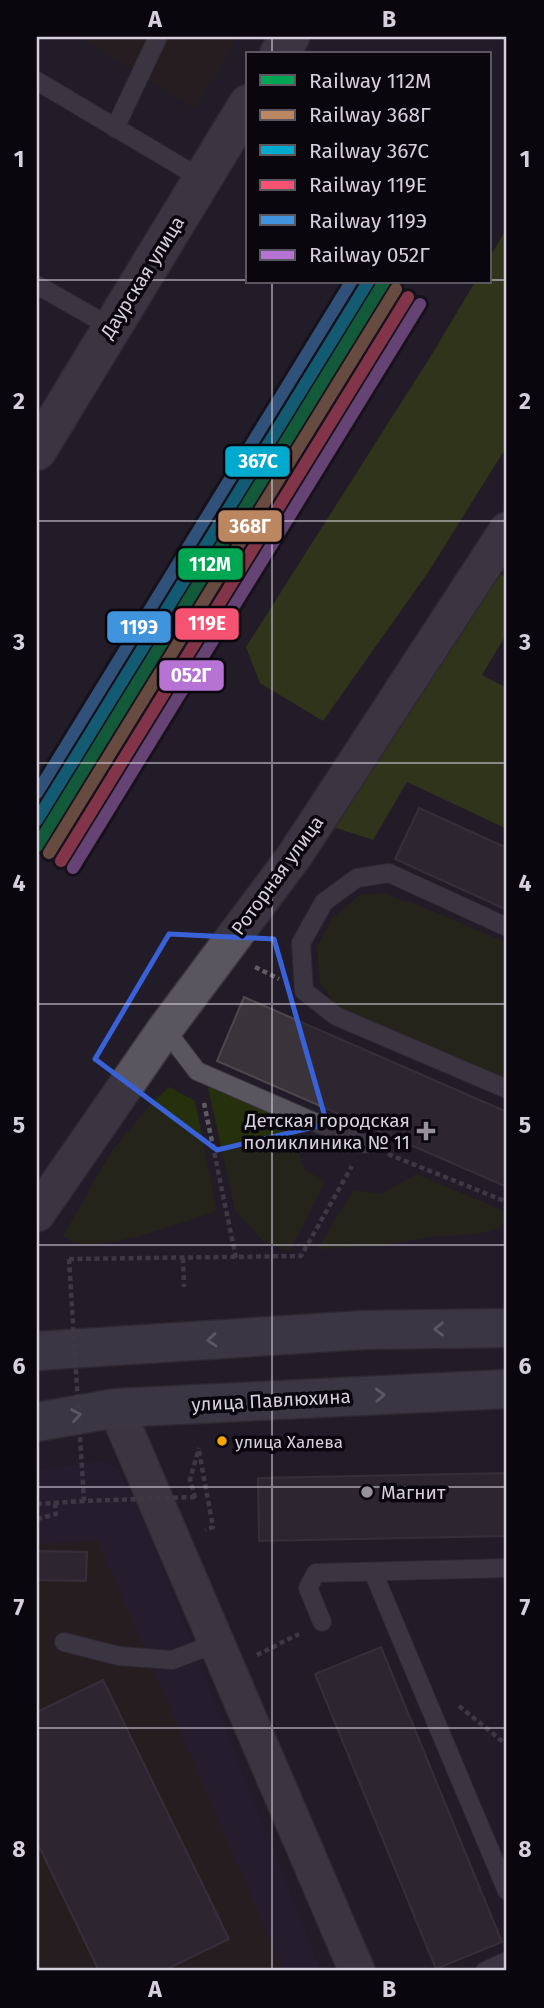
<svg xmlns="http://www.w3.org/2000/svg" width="544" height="2008" font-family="'Fira Sans',sans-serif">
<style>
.built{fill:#291e36}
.industrial{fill:#2c2017}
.green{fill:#26300d}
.forest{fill:#41520b}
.building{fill:#3b333a;stroke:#4f474e;stroke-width:2}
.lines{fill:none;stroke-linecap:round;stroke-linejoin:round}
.service-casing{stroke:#3c3841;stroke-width:20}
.minor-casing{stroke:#3c3841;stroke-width:38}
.tertiary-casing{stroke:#3c3841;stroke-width:41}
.primary-casing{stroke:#3c3841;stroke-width:41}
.path{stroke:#5e5b64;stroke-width:4.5;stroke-dasharray:5 3.5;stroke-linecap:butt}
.service{stroke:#59565f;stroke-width:18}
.minor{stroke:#59565f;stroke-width:35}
.tertiary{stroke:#59565f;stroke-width:38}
.primary{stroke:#585864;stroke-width:38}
.path-bridge{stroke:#5e5b64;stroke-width:4.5;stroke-dasharray:5 3.5;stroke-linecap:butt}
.rail-1-casing{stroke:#09060e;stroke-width:18}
.rail-2-casing{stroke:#09060e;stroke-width:18}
.rail-3-casing{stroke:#09060e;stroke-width:18}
.rail-4-casing{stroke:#09060e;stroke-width:18}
.rail-5-casing{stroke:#09060e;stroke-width:18}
.rail-6-casing{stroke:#09060e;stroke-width:18}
.rail-1{stroke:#00a651;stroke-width:12}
.rail-2{stroke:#bb8660;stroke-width:12}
.rail-3{stroke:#00a9ce;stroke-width:12}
.rail-4{stroke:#f65372;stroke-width:12}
.rail-5{stroke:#4094de;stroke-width:12}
.rail-6{stroke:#b673d3;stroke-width:12}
.oneway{stroke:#a4a0ad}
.marked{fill:none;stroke:#3962d9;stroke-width:5;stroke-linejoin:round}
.grid{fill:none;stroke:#d6d0dd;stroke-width:2;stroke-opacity:0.55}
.poi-dot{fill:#97919e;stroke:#09060e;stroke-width:2.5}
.bus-dot{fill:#f7a600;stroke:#09060e;stroke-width:2.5}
.labels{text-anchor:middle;stroke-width:7;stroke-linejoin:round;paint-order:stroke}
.bus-label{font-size:17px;fill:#d6d0dd;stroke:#09060e;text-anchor:start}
.street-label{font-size:19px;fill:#d6d0dd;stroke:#09060e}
.poi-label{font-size:19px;fill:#d6d0dd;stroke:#09060e;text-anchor:end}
.line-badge{stroke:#09060e;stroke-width:2.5}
.badge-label{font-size:19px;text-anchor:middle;font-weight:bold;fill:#fff}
.neatline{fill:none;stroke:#d6d0dd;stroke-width:2.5}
.grid-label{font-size:23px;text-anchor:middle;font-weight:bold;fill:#d6d0dd}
</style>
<rect width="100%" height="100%" fill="#221c28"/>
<path class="built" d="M 102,1461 L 119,1469 L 146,1527 L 321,1971 L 37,1971 L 37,1471 Z"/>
<g class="industrial">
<path d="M 80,37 L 239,37 L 194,108 Z"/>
<path d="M 98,1540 L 284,1971 L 37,1971 L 37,1544 Z"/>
</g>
<g class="green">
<path d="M 381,893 L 421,906 L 507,943 L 507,1084 L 339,1011 L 320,982 L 317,946 L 332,918 L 360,895 Z"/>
<path d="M 169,1087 L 195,1101 L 217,1211 C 184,1222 110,1250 77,1243 C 72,1242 67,1238 63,1236 L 111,1152 L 150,1105 Z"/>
<path d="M 208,1087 L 296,1124 L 297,1149 L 305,1170 L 325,1181 L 290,1251 L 264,1242 L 235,1210 Z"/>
<path d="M 416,1174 L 507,1212 L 507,1219 L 499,1228 L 478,1234 L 429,1237 L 384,1245 L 317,1249 L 354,1190 L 381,1194 Z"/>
</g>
<g class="forest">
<path d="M 507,228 L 507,446 L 429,571 L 323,721 L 260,683 L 246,647 L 434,351 L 475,282 L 490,282 L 490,257 Z"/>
<path d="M 493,570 L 507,578 L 507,633 L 482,675 L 507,688 L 507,829 L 407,782 L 373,840 L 327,825 Z"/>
</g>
<g class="building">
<path d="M 419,808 L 507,848 L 507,910 L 395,859 Z"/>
<path d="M 244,997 L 507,1112 L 507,1187 L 217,1061 Z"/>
<path d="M 507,1473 L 507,1536 L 259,1541 L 258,1478 Z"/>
<path d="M 37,1551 L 87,1552 L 86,1581 L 37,1580 Z"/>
<path d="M 381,1647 L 502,1942 L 436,1969 L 315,1674 Z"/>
<path d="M 103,1680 L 229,1939 L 163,1971 L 99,1971 L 37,1842 L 37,1712 Z"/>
</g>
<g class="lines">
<defs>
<g id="service">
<path d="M 37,81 L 202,179"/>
<path d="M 115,128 L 158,37"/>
<path d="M 37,285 L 111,327"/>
<path d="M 507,927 L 389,873 L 357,878 L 324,902 L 301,943 L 304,991 L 336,1016 L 507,1089"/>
<path d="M 165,1029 L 197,1071 L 365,1144"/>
<path d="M 373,1572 L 507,1891"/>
<path d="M 322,1622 L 308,1588 L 316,1573 L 507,1568"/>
<path d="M 64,1642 L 119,1656 L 172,1660 L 217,1643"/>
<path d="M 485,1971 L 507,1961"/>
</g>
<g id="minor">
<path d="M 37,1214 L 165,1029 L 295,855 L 507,530"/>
<path d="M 116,1408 L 357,1971"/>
</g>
<g id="tertiary">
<path d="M 279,54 L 290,37"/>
<path d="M 37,451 L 248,104"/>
</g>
<g id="primary">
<path d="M 37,1351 L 364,1330 L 507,1328"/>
<path d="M 37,1422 L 116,1408 L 507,1389"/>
</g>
</defs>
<use href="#service" class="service-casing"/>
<use href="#minor" class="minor-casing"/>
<use href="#tertiary" class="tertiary-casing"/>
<use href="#primary" class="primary-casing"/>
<g class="path">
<path d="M 255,967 L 279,979"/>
<path d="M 204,1103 L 236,1258"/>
<path d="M 388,1154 L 507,1202"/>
<path d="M 183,1258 L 184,1287"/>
<path d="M 69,1259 L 301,1256 L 352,1166"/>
<path d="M 199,1451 L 213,1527 L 205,1530"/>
<path d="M 195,1498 L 190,1479 L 199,1448"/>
<path d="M 37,1504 L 84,1501"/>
<path d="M 37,1519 L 56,1514 L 55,1503"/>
<path d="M 257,1655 L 299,1634"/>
<path d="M 459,1706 L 507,1745"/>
</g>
<use href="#service" class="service"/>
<use href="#minor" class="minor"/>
<use href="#tertiary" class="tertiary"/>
<use href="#primary" class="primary"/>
<path class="path-bridge" d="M 69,1259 L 84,1501 L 195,1497"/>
<defs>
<path id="rail-1" d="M 37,846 L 384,282"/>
<path id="rail-2" d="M 49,853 L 396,289"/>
<path id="rail-3" d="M 37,820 L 368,282"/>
<path id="rail-4" d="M 61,861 L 408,297"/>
<path id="rail-5" d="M 37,793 L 351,282"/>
<path id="rail-6" d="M 73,868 L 420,304"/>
</defs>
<use href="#rail-1" class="rail-1-casing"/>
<use href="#rail-2" class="rail-2-casing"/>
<use href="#rail-3" class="rail-3-casing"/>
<use href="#rail-4" class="rail-4-casing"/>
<use href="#rail-5" class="rail-5-casing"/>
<use href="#rail-6" class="rail-6-casing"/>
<use href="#rail-1" class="rail-1"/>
<use href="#rail-2" class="rail-2"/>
<use href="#rail-3" class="rail-3"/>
<use href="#rail-4" class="rail-4"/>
<use href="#rail-5" class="rail-5"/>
<use href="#rail-6" class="rail-6"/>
</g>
<defs><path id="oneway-chevron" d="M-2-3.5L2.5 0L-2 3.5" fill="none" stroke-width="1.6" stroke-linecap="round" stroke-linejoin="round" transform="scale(1.75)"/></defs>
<g class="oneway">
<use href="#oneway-chevron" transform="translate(439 1329) rotate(179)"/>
<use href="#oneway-chevron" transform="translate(212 1340) rotate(176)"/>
<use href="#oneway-chevron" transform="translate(380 1395) rotate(-2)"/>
<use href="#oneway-chevron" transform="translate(76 1415) rotate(-10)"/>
</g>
<path d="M0 0H544V2008H0ZM 169,934 L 274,939 L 327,1124 L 217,1150 L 95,1059 Z" fill="#221c28" fill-opacity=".55" fill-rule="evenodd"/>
<path class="marked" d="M 169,934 L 274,939 L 327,1124 L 217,1150 L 95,1059 Z"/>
<path class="grid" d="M 272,37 L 272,54M 37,280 L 248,280M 490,280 L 507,280M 272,282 L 272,1971M 37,521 L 507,521M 37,763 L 507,763M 37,1004 L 507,1004M 37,1245 L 507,1245M 37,1487 L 507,1487M 37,1728 L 507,1728"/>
<g class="poi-dot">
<path d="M422.5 1120.5h7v7h7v7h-7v7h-7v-7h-7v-7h7z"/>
<circle cx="367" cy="1492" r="7"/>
</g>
<circle class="bus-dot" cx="222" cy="1441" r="6"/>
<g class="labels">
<g class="bus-label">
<text x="235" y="1448">улица Халева</text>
</g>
<g class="street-label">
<text transform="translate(142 277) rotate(-58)" y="7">Даурская улица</text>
<text transform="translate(277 875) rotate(-54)" y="7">Роторная улица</text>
<text transform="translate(271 1400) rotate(-3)" y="7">улица Павлюхина</text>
</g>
<g class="poi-label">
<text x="410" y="1127">Детская городская<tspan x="410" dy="22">поликлиника № 11</tspan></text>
<text x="381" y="1499" text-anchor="start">Магнит</text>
</g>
</g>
<g class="line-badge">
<rect x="224" y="445" width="67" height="33" rx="7" fill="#00a9ce"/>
<rect x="217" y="509" width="66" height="34" rx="7" fill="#bb8660"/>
<rect x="177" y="547" width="67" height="34" rx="7" fill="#00a651"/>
<rect x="174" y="607" width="66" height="34" rx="7" fill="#f65372"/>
<rect x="106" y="610" width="66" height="34" rx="7" fill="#4094de"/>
<rect x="158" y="659" width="67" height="33" rx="7" fill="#b673d3"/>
</g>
<g class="badge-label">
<text x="258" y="468">367С</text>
<text x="250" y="533">368Г</text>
<text x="210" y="571">112М</text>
<text x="207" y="630">119Е</text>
<text x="139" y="634">119Э</text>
<text x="191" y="682">052Г</text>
</g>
<rect width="544" height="2008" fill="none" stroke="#09060e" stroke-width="77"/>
<rect x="246" y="52" width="245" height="231" fill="#09060e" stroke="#5b5761" stroke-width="2"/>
<rect x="260" y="75" width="35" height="10" fill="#00a651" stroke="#5b5761" stroke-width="2"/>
<text x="309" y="88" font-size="21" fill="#d6d0dd">Railway 112М</text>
<rect x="260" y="110" width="35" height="10" fill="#bb8660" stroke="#5b5761" stroke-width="2"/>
<text x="309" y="122" font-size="21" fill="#d6d0dd">Railway 368Г</text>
<rect x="260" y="145" width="35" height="10" fill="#00a9ce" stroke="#5b5761" stroke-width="2"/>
<text x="309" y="158" font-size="21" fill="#d6d0dd">Railway 367С</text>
<rect x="260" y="180" width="35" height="10" fill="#f65372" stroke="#5b5761" stroke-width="2"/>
<text x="309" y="192" font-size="21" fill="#d6d0dd">Railway 119Е</text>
<rect x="260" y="215" width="35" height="10" fill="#4094de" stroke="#5b5761" stroke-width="2"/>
<text x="309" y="228" font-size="21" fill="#d6d0dd">Railway 119Э</text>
<rect x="260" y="250" width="35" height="10" fill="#b673d3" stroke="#5b5761" stroke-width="2"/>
<text x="309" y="262" font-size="21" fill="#d6d0dd">Railway 052Г</text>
<rect x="38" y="38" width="467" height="1931" class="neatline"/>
<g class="grid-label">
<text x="155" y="27">A</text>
<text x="389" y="27">B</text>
<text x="19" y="167">1</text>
<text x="525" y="167">1</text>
<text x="19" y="409">2</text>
<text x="525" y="409">2</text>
<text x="19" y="650">3</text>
<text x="525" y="650">3</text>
<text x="19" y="891">4</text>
<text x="525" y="891">4</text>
<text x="19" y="1133">5</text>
<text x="525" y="1133">5</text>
<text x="19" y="1374">6</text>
<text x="525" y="1374">6</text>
<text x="19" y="1615">7</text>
<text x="525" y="1615">7</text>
<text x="19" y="1857">8</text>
<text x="525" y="1857">8</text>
<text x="155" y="1997">A</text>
<text x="389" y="1997">B</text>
</g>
</svg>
